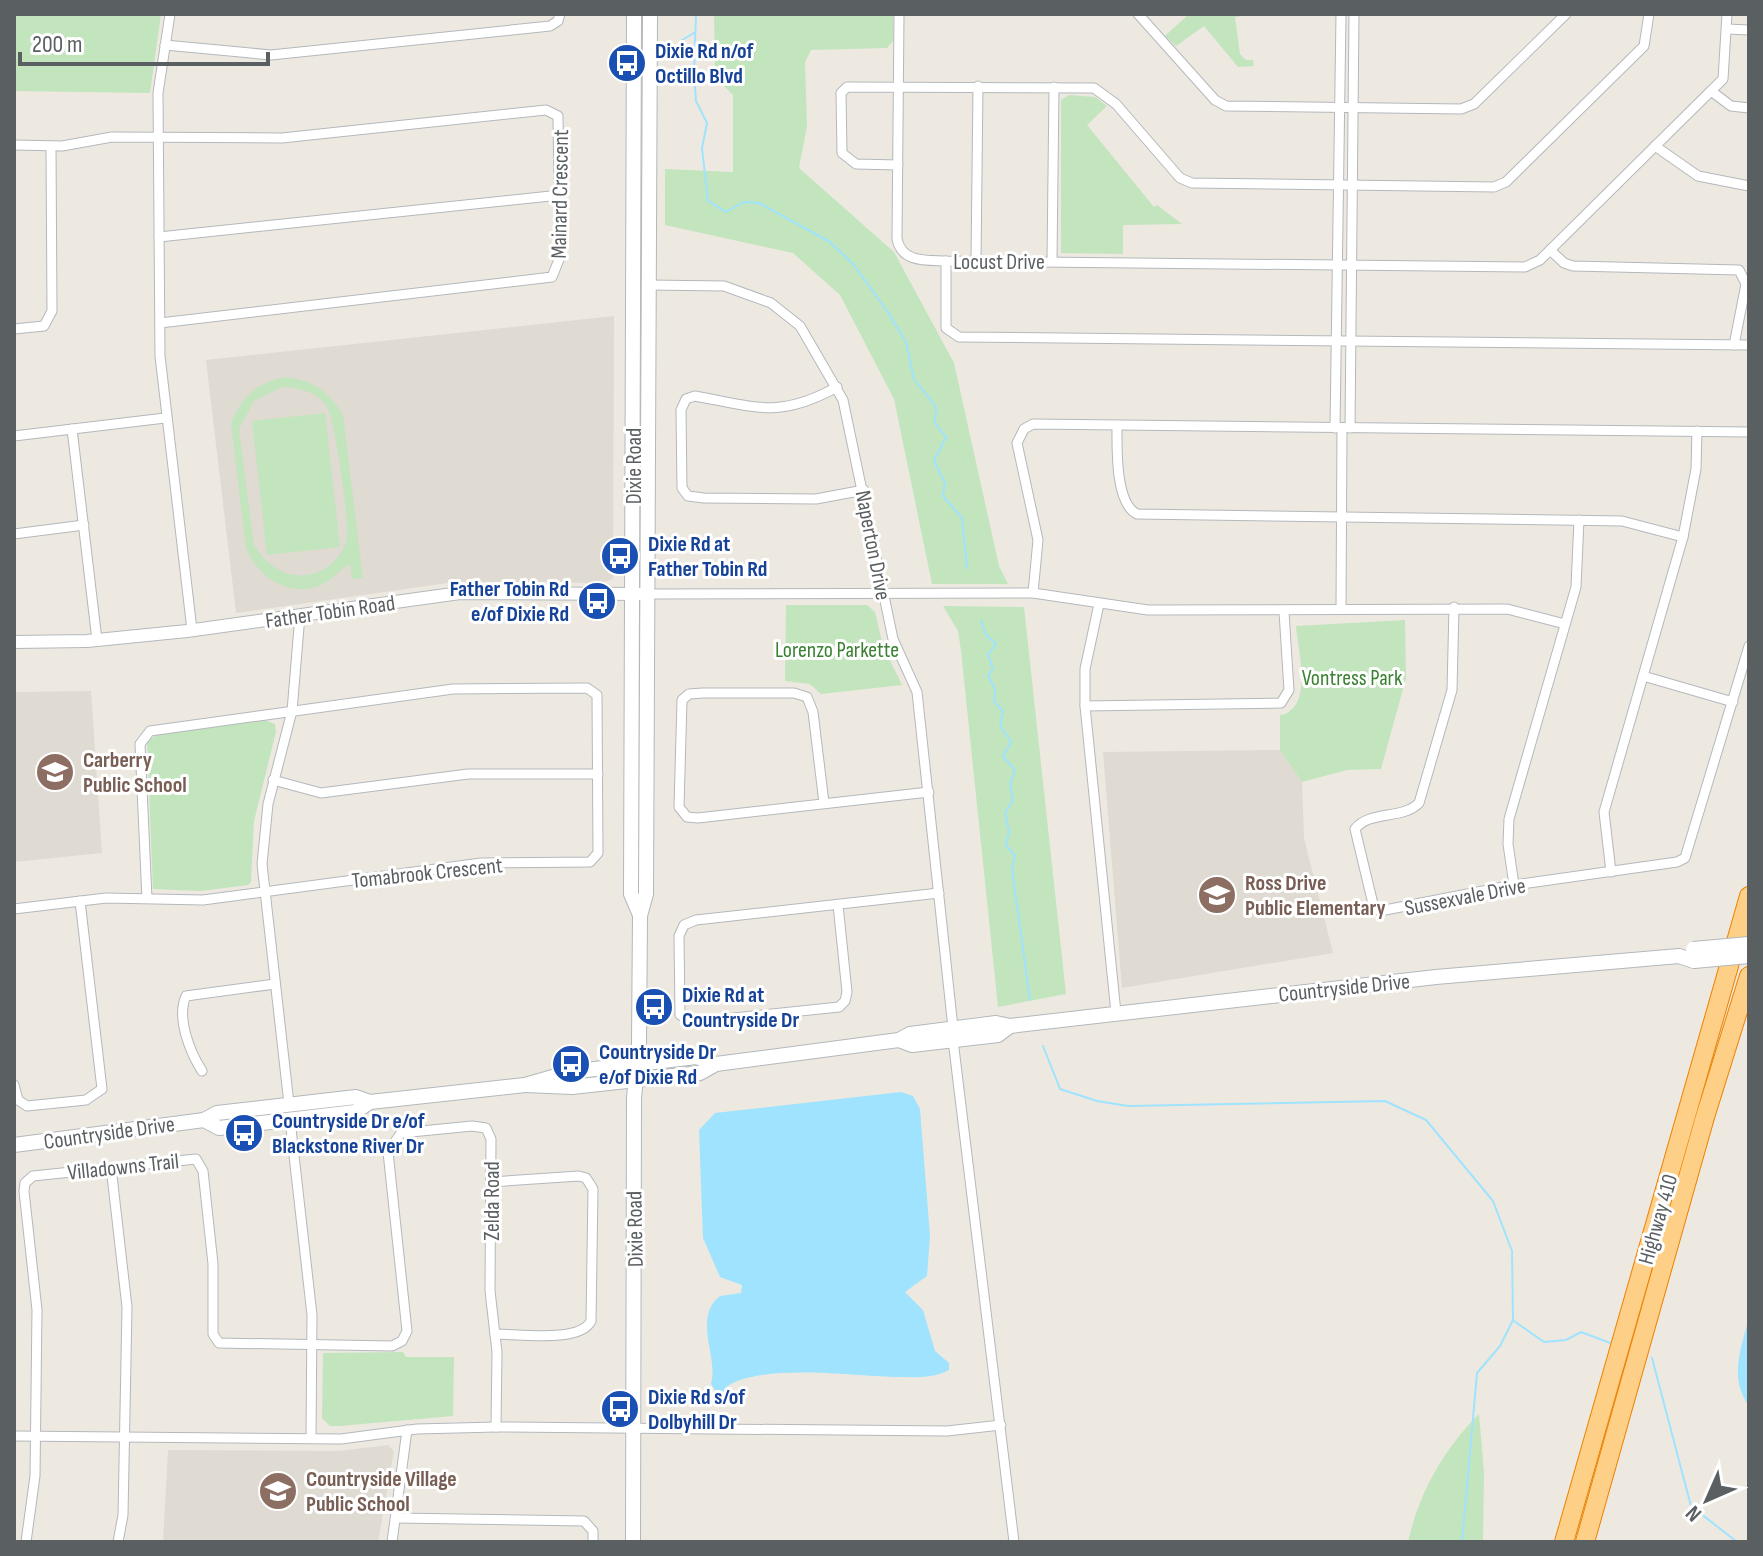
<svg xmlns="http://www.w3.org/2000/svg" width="1763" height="1556" font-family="'Sofia Sans Condensed',sans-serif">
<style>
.education{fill:#dfdad2}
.green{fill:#c2e5bd;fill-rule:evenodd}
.water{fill:#9fe3ff}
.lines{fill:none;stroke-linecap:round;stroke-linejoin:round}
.stream{stroke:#9fe3ff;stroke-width:2}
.minor-casing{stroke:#b4b8bc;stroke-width:11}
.tertiary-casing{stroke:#b4b8bc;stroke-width:14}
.secondary-casing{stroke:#b3b8bc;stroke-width:16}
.motorway-casing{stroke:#ee8100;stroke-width:20}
.minor{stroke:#fff;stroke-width:9}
.tertiary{stroke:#fff;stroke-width:12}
.secondary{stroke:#fff;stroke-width:14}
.motorway{stroke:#fecf87;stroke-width:18}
.secondary-bridge-casing{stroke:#b3b8bc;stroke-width:16;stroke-linecap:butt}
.secondary-bridge{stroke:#fff;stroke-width:14}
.labels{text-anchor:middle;stroke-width:6;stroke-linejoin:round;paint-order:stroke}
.transit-label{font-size:22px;font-weight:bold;fill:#164399;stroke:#fff;text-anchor:start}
.street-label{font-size:22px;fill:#5a5f62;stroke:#fff}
.park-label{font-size:22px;fill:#3a8132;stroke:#fff}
.education-label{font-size:22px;font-weight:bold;fill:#785e54;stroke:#fff;text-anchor:start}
</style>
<rect width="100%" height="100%" fill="#ede9e1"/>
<g class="education">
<path d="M 614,316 L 613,579 L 601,583 L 455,582 L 236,613 L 206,360 Z"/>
<path d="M 91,691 L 102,853 L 14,862 L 14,692 Z"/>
<path d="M 1280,750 L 1302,782 L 1304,838 L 1333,953 L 1122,988 L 1103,752 Z"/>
<path d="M 388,1445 L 394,1451 L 378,1542 L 163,1542 L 168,1450 L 339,1451 Z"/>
</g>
<g class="green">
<path d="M 14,14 L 161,14 L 150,93 L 14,91 Z"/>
<path d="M 714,14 L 893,14 L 893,41 L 887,48 L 811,50 L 805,62 L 807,126 L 799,168 L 894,252 L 954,363 L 999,566 L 1008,584 L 932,584 L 894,399 L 840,295 L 793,253 L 665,225 L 665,169 L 733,172 L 733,95 L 715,77 Z"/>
<path d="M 1189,14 L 1259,14 L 1235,17 L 1240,54 L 1246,60 L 1253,60 L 1254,66 L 1238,67 L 1204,26 L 1176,46 L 1165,36 Z"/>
<path d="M 1069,95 L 1095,97 L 1107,106 L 1087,125 L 1154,207 L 1157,205 L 1182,224 L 1123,225 L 1123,254 L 1061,253 L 1061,100 Z"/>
<path d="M 284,377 C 312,380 328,390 343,415 L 363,578 L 352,579 L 350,564 C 339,570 332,581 319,586 C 286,597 259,577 246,549 L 231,423 C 242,396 256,384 284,377 ZM 282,387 C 299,388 315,391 326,405 C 335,417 349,520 347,538 C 346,547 338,558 331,564 C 303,587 271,573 254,545 L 239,429 L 254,401 Z"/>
<path d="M 325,413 L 340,547 L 267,555 L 252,421 Z"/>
<path d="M 786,605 L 867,605 L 875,612 L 883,646 L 902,685 L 821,694 L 810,684 L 785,681 Z"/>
<path d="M 943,606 L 1024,607 L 1066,994 L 998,1007 L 961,651 L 958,631 Z"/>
<path d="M 1405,620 L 1406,678 L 1381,769 L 1347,770 L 1302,782 L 1280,750 L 1280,715 C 1314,709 1298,651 1296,626 Z"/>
<path d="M 265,720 L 275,724 L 276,732 L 254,821 L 251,882 L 248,885 L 201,891 L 153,889 L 147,741 L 157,735 Z"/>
<path d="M 403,1352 L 406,1357 L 454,1357 L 453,1416 L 340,1426 L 330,1426 L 322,1418 L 323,1353 Z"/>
<path d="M 1479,1414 L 1484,1472 L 1483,1542 L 1408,1542 C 1419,1493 1443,1450 1479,1414 Z"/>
</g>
<g class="water">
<path d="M 901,1092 L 913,1096 L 920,1109 L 930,1236 L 927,1276 L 905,1292 L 923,1310 L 935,1351 L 949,1363 L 949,1370 C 933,1379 912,1377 894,1377 C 851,1376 760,1363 726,1387 L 725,1394 L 719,1393 L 719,1389 L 716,1392 L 711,1384 C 719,1357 692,1318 720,1296 L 741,1293 L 742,1285 L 720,1277 L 703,1238 L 699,1130 L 715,1113 Z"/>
<path d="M 1749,1317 L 1749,1406 C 1728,1377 1742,1347 1749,1317 Z"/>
</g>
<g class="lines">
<g class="stream">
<path d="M 696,14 L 694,73 L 696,101 L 707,123 L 702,148 L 708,201 L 726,212 L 744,202 L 759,203 L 830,242 L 854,265 L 887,311 L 906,342 L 914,379 L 936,407 L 935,423 L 946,437 L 934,461 L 945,483 L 943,496 L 962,518 L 967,568"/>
<path d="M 682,40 L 694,33"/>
<path d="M 981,621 L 986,635 L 996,644 L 988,655 L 993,669 L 988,675 L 995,689 L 994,701 L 1003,711 L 1000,725 L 1011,742 L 1003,756 L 1015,770 L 1010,784 L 1013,800 L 1005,813 L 1009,832 L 1006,845 L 1015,856 L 1012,869 L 1030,1000"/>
<path d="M 1043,1046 L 1060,1089 L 1097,1101 L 1128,1106 L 1385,1101 L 1426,1120 L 1493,1201 L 1512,1251 L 1513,1320 L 1500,1346 L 1477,1373 L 1462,1542"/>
<path d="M 1514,1321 L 1544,1342 L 1566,1340 L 1581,1332 L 1613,1344"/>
<path d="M 1652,1358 L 1691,1506 L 1737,1542"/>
</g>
<defs>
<g id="minor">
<path d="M 170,14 L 158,93 L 160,356 L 192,630"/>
<path d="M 899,14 L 897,239 C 902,263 926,260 946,261 L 1525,267 L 1540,260 L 1723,79 L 1727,14"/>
<path d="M 1138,14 L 1215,100 L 1226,106 L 1461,109 L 1474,104 L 1566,14"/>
<path d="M 1727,29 L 1749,30"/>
<path d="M 165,45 L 271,55 L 550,26 L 558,21 L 560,14"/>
<path d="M 1711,91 L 1731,106 L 1749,108"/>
<path d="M 14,145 L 62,146 L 112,137 L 282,138 L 546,110 L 558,116 L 560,257 L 552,277 L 160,323"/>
<path d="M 1655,146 L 1698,176 L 1749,186"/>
<path d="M 898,165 L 856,164 L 842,153 L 841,93 L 847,87 L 1094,88 L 1116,104 L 1180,178 L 1192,183 L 1494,187 L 1506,182 L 1644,46 L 1649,14"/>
<path d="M 159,237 L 560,195"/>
<path d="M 1550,250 L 1564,263 L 1573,266 L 1739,270 L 1746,284 L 1734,345"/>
<path d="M 946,261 L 946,328 L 959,337 L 1749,345"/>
<path d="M 976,261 L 978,86"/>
<path d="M 1052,261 L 1054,87"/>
<path d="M 649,285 L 724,286 L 771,303 L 800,326 L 843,400 L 893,639 L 917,692 L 953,1028"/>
<path d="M 14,329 L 44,326 L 52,311 L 51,146"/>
<path d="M 837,387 C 779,419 756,407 695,396 L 686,399 L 681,410 L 682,488 L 688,496 L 704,498 L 816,499 L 864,490"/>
<path d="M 1117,425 C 1117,448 1115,503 1137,514 L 1622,521 L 1683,537"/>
<path d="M 1335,428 L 1341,14"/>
<path d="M 1350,428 L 1354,14"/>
<path d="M 72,429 L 97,640"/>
<path d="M 14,436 L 165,418"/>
<path d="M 14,534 L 84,525"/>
<path d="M 1033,593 L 1038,540 L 1017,443 L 1024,429 L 1033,424 L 1749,432"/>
<path d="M 648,594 L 1033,593 L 1148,610 L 1507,609 L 1565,624"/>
<path d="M 1099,604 L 1085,669 L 1085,706 L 1116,1013"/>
<path d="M 1454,607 L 1452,690 L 1419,803 C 1402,820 1370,810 1355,829 L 1373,904 L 1380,911 L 1514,885 L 1677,862 L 1685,858 L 1749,646"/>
<path d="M 1341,609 L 1342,428"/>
<path d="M 1643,676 L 1733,702"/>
<path d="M 1085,706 L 1281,703 L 1289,690 L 1284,612"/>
<path d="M 273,780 L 321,793 L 468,774 L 598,774"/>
<path d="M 824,803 L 813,712 L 807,697 L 794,693 L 703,693 L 689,694 L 682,700 L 679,807 L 687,817 L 698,818 L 929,792"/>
<path d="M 1611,872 L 1604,812 L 1683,537 L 1696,469 L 1697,431"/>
<path d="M 1514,885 L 1508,844 L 1509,819 L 1576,587 L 1579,520"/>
<path d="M 838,905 L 847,992 L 845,1001 L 839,1007 L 696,1022 L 680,1015 L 679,936 L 684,925 L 696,920 L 939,893"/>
<path d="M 14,909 L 106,898 L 203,900 L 481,863 L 590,862 L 598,853 L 597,695 L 587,688 L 453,689 L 150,731 L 140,744 L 147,899"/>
<path d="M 953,1040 L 1014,1542"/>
<path d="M 202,1071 C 190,1052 176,1018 186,996 L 275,984"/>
<path d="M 14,1085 L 18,1100 L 27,1106 L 86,1100 L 102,1089 L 80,901"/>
<path d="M 289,1104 L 262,864 L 268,804 L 292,711 L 300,615"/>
<path d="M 290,1120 L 312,1315 L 311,1438"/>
<path d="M 111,1167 L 127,1307 L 123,1515 L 118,1542"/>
<path d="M 491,1182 L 579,1176 L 586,1178 L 593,1189 L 591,1321 C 580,1343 520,1334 495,1334"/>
<path d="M 14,1436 L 341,1439 L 417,1429 L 496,1427 L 947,1431 L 1001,1425"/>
<path d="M 396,1518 L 584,1521 L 593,1531 L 593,1542"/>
<path d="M 26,1542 L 35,1476 L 37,1310 L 24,1191 L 25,1183 L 33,1176 L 196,1159 L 203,1171 L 213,1264 L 213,1334 L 219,1343 L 392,1346 L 402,1341 L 407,1331 L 388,1152 L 401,1133 L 472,1126 L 486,1128 L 491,1139 L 490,1291 L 497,1352 L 496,1427"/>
<path d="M 392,1542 L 407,1430"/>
</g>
<path id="tertiary" d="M 14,642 L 87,641 L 187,631 L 460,593 L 648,594"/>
<g id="secondary">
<path d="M 634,14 L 631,894 L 640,915"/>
<path d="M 899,1040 L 912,1045 L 998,1035 L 1010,1026"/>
<path d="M 525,1085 L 572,1087 L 700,1073 L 716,1064 L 899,1040 L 910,1034 L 996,1023 L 1010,1026 L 1436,977 L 1679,956 L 1694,961"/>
<path d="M 204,1120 L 219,1128 L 355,1112 L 370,1102"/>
<path d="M 14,1145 L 204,1120 L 217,1113 L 356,1097 L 370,1102 L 525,1085 L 570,1072 L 696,1057 L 716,1064"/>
<path d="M 633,1542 L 634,1098 L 639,1045 L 640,916 L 646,894 L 650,14"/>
</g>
<g id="motorway">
<path d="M 1564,1542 L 1749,896"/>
<path d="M 1585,1542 L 1705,1117 L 1749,976"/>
</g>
</defs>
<use href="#minor" class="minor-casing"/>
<use href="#tertiary" class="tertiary-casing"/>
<use href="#secondary" class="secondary-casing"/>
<use href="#motorway" class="motorway-casing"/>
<use href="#minor" class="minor"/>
<use href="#tertiary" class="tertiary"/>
<use href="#secondary" class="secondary"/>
<use href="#motorway" class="motorway"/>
<defs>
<g id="secondary-bridge">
<path d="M 1693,949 L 1749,944"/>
<path d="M 1694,961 L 1749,956"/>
</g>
</defs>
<use href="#secondary-bridge" class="secondary-bridge-casing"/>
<use href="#secondary-bridge" class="secondary-bridge"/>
</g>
<defs>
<symbol id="bus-disc" viewBox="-11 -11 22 22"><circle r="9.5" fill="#1a4fb4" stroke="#fff"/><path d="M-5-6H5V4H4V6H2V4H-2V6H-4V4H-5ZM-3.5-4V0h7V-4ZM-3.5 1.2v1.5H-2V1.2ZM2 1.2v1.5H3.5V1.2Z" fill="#fff"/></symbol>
<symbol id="school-disc" viewBox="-11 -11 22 22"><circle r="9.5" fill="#8d6e63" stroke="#fff"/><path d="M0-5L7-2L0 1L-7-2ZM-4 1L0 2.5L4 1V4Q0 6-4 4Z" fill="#fff"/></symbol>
</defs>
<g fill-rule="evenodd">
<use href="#bus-disc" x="605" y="41" width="44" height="44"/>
<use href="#bus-disc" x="598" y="534" width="44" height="44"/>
<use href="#bus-disc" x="575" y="579" width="44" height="44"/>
<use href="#school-disc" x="33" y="750" width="44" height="44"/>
<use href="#school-disc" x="1195" y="873" width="44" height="44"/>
<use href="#bus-disc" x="632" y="985" width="44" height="44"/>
<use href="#bus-disc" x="549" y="1042" width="44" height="44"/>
<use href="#bus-disc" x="222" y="1111" width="44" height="44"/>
<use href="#bus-disc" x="598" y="1387" width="44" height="44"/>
<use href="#school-disc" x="256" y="1469" width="44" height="44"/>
</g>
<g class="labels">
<g class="transit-label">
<text x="655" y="58">Dixie Rd n/of<tspan x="655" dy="25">Octillo Blvd</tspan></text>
<text x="648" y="551">Dixie Rd at<tspan x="648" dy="25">Father Tobin Rd</tspan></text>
<text x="569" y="596" text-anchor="end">Father Tobin Rd<tspan x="569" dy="25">e/of Dixie Rd</tspan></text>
<text x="682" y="1002">Dixie Rd at<tspan x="682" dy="25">Countryside Dr</tspan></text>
<text x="599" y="1059">Countryside Dr<tspan x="599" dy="25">e/of Dixie Rd</tspan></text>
<text x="272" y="1128">Countryside Dr e/of<tspan x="272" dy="25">Blackstone River Dr</tspan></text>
<text x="648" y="1404">Dixie Rd s/of<tspan x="648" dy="25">Dolbyhill Dr</tspan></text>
</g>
<g class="street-label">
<text transform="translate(559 194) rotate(-89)" y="8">Mainard Crescent</text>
<text x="999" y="269">Locust Drive</text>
<text transform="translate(633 466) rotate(-90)" y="8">Dixie Road</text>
<text transform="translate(874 545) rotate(79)" y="8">Naperton Drive</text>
<text transform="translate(330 611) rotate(-8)" y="8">Father Tobin Road</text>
<text transform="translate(427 872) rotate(-6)" y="8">Tomabrook Crescent</text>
<text transform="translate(1465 896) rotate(-11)" y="8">Sussexvale Drive</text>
<text transform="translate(1344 987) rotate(-6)" y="8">Countryside Drive</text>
<text transform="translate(109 1132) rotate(-8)" y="8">Countryside Drive</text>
<text transform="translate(123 1166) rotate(-6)" y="8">Villadowns Trail</text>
<text transform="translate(491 1201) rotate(-90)" y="8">Zelda Road</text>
<text transform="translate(1657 1219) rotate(-74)" y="8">Highway 410</text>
<text transform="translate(634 1229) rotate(-91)" y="8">Dixie Road</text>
</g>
<g class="park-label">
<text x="837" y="657">Lorenzo Parkette</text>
<text x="1352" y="685">Vontress Park</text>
</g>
<g class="education-label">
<text x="83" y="767">Carberry<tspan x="83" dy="25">Public School</tspan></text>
<text x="1245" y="890">Ross Drive<tspan x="1245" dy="25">Public Elementary</tspan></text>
<text x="306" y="1486">Countryside Village<tspan x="306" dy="25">Public School</tspan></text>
</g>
</g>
<rect width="1763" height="1556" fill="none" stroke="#5a5f62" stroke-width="32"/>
<g transform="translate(1707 1500) rotate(225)" stroke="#ffffff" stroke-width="6" paint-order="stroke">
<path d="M0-6L14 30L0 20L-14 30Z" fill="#5a5f62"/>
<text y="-12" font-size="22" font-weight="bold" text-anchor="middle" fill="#5a5f62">N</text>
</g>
<path d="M20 52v12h248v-12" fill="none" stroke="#5a5f62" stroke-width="4"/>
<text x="32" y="52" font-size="24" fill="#5a5f62" stroke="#ffffff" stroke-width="6" paint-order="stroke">200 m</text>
</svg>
